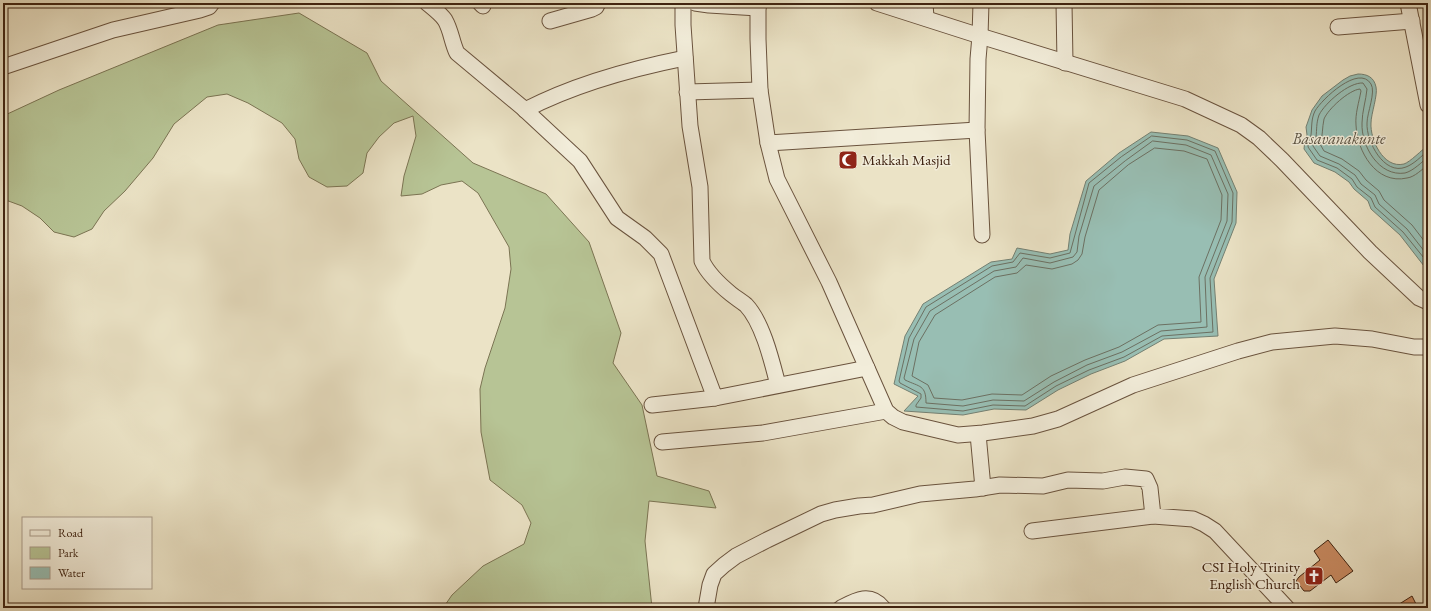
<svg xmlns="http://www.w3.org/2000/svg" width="1431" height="611" font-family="'EB Garamond',serif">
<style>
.green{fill:#b7c495;stroke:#7b7453}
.water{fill:#98beb3;stroke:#748072}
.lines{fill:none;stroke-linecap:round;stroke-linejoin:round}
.shore{stroke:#6c7062;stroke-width:1}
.building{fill:#c98b62;stroke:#3f2311}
.minor-casing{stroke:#6a533e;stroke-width:17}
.minor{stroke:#f2edda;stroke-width:15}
.labels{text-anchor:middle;stroke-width:3;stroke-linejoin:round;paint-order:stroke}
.poi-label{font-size:15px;fill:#3f2311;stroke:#f2edda;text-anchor:start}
.water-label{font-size:16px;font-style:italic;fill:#5a5242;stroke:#f2edda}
</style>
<rect width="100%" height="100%" fill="#ebe3c6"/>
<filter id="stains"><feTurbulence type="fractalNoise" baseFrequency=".005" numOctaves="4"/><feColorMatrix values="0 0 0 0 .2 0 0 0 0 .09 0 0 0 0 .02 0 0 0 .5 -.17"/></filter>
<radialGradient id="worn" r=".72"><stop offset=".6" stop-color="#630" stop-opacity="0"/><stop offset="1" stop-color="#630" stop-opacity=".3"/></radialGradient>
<path class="green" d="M 299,13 L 367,53 L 381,81 L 473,163 L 546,194 L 589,242 L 621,333 L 613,363 L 642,405 L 657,476 L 709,491 L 716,508 L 649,501 L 645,541 L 652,608 L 443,608 L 452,595 L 483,566 L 524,544 L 531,523 L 522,505 L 490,480 L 481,432 L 480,389 L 485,368 L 505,308 L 511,269 L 509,247 L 478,193 L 462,181 L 441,185 L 422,194 L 401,196 L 404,176 L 416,136 L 413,116 L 394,123 L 379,137 L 367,153 L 363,173 L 347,186 L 327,187 L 309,177 L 299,159 L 295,139 L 282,123 L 248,103 L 227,94 L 207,97 L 174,124 L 153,158 L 125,191 L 104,211 L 92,229 L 74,237 L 54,232 L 40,218 L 22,206 L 3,199 L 3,116 L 59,90 L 218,25 Z"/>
<g class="water">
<path d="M 1358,74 C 1367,74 1374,77 1376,87 C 1378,95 1371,114 1371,123 C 1370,139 1383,169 1404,164 C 1410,162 1422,150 1428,145 L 1428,268 L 1424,266 L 1400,235 L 1371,209 L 1368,201 L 1354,189 L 1349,182 L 1335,172 L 1314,163 L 1304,149 L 1305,139 L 1307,135 L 1306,127 L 1312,110 L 1322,96 L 1343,80 L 1350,76 Z"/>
<path d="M 1151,132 L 1188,136 L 1218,148 L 1237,192 L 1236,223 L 1214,279 L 1218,336 L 1164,339 L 1125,361 L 1091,374 L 1058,390 L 1026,410 L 994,409 L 963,415 L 904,411 L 918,396 L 894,384 L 905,336 L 923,304 L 991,262 L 1012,259 L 1017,248 L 1050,254 L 1068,250 L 1070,234 L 1086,181 L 1119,153 Z"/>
</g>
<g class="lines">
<g class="shore">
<path d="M 1152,136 L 1187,140 L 1215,151 L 1233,193 L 1232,222 L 1210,278 L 1213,332 L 1162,336 L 1124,357 L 1089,370 L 1056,386 L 1025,406 L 993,405 L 963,411 L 916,407 L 916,405 L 921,398 L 921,394 L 900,383 L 899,381 L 909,338 L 926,307 L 992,266 L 1013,262 L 1020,253 L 1050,258 L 1070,253 L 1089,183 L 1121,157 Z"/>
<path d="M 1153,141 L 1186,145 L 1211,155 L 1228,194 L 1227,221 L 1205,277 L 1207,327 L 1161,331 L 1122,352 L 1087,365 L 1054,382 L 1024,401 L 993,400 L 963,406 L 926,403 C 926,385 920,387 905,380 L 904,378 L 914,339 L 930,311 L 994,271 L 1016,267 L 1023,258 L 1050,263 L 1073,257 L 1077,252 L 1079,236 L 1094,186 L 1125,161 Z"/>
<path d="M 1155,148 L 1184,151 L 1207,159 L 1222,195 L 1221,220 L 1199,277 L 1201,322 L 1158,325 L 1119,347 L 1085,360 L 1051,376 L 1022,395 L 992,394 L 962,400 L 934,398 L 928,385 L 912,376 L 919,342 L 935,315 L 995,277 L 1017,273 L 1026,265 L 1052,269 L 1072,264 L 1078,260 L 1082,254 L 1085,237 L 1099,190 L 1128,165 Z"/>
<path d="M 1428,150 C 1422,156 1414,164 1406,167 C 1384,176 1366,141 1367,123 C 1367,113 1376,92 1371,84 C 1359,64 1322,99 1315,111 C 1311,119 1312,127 1311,135 C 1310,139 1308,143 1308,147 L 1317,160 L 1337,168 L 1352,179 L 1357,187 L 1371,198 L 1375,207 L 1403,232 L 1428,263"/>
<path d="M 1428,157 C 1422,162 1413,171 1405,173 C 1379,177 1361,146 1362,123 C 1362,112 1366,100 1367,89 L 1363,83 C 1349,82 1325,103 1319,115 C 1316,124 1317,129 1316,137 C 1315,140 1313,142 1313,146 L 1320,156 L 1339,164 L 1355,175 L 1361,184 L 1375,195 L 1379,204 L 1407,229 L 1428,256"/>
<path d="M 1428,165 C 1422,169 1415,177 1407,178 C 1376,185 1357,151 1356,125 C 1355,114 1359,102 1361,91 L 1360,89 C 1349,90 1328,109 1324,119 C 1322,128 1323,136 1320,144 L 1324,151 L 1342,159 L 1359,171 L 1366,180 L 1379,191 L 1384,200 L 1412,225 L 1428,246"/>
</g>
</g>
<g class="building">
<path d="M 1328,540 L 1353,571 L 1336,583 L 1331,575 L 1310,591 L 1304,591 L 1296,581 L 1299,577 L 1320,560 L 1314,551 Z"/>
<path d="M 1412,596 L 1418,608 L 1393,608 Z"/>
</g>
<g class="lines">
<defs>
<g id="minor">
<path d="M 427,3 C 433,8 441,14 445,20 C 451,30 452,43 457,53 L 523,108 L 580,161 L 617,218 L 645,238 L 661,254 L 715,398 L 867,368"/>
<path d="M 480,3 L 483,6"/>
<path d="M 683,3 L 683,25 L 690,126 L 700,187 L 702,261 C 708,274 720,285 731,294 C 736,298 741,301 746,305 C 763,323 772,362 778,385"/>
<path d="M 695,3 L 709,5 L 758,8"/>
<path d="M 758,3 L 758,39 L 760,90 L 768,143 L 777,179 L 829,282 L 886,411 L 893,417 L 903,422 L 958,435 L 983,433 L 1033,426 L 1058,419 L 1133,385 L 1238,351 L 1272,342 L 1335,336 L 1372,339 L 1414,347 L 1428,347"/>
<path d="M 877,3 L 980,36 L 1185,99 L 1241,125 L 1259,138 L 1282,160 L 1370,252 L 1419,298 L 1428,302"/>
<path d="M 925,3 L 926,18"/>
<path d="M 1064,3 L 1065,63"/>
<path d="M 1408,3 L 1428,105"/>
<path d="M 550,21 L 592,9 L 596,7 L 598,3"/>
<path d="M 1338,27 L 1412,21"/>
<path d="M 3,67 L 113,30 L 200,10 L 209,7 L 212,3"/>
<path d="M 687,92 L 760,90"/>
<path d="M 525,110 C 575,84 630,69 685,58"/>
<path d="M 977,130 L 982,235"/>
<path d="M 768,143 L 977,130 L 978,59 L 980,36 L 981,3"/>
<path d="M 652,405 L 715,398"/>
<path d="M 978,434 L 983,488"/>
<path d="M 662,442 L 763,433 L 886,411"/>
<path d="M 1032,531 L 1153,516"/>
<path d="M 706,608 L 710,585 L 714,574 L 724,565 L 736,556 L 767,540 L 821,514 L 835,510 L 859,506 L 873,505 L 920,494 L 975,489 L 1000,485 L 1043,486 L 1068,480 L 1103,481 L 1125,477 L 1146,479 L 1150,488 L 1153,516 L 1193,519 L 1204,524 L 1215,531 L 1287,608"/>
<path d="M 841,608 C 856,600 870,592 883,608"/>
</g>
</defs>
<use href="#minor" class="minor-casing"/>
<use href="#minor" class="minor"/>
</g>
<defs>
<symbol id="mosque-square" viewBox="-11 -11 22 22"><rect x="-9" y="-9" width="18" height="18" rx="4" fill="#8f2418" stroke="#f2edda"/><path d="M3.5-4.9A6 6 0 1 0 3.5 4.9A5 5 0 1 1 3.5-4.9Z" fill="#fff"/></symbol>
<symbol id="church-square" viewBox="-11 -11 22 22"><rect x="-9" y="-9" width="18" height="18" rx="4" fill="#8f2418" stroke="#f2edda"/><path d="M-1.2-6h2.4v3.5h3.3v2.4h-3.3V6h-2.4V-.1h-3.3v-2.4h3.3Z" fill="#fff"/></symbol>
</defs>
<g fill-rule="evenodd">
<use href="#mosque-square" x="837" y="149" width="22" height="22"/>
<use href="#church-square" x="1303" y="565" width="22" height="22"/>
</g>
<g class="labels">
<g class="poi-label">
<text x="862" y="165">Makkah Masjid</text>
<text x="1300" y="572" text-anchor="end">CSI Holy Trinity<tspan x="1300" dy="17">English Church</tspan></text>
</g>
<g class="water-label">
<text x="1339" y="144">Basavanakunte</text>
</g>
</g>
<rect width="1431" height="611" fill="none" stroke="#ebe3c6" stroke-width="16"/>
<rect x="4" y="4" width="1423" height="603" fill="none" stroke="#3f2311" stroke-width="2"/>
<rect x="8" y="8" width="1415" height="595" fill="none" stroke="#3f2311"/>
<rect x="22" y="517" width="130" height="72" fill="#f2edda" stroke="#aa9c8a"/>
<rect x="30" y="530" width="20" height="6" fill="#f2edda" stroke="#aa9c8a"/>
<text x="58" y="537" font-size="12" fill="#3f2311">Road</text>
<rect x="30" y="547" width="20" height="12" fill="#b7c495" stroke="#aa9c8a"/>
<text x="58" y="557" font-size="12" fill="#3f2311">Park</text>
<rect x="30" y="567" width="20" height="12" fill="#98beb3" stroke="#aa9c8a"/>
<text x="58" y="577" font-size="12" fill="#3f2311">Water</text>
<rect width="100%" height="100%" filter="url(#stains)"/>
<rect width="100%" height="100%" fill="url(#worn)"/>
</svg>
